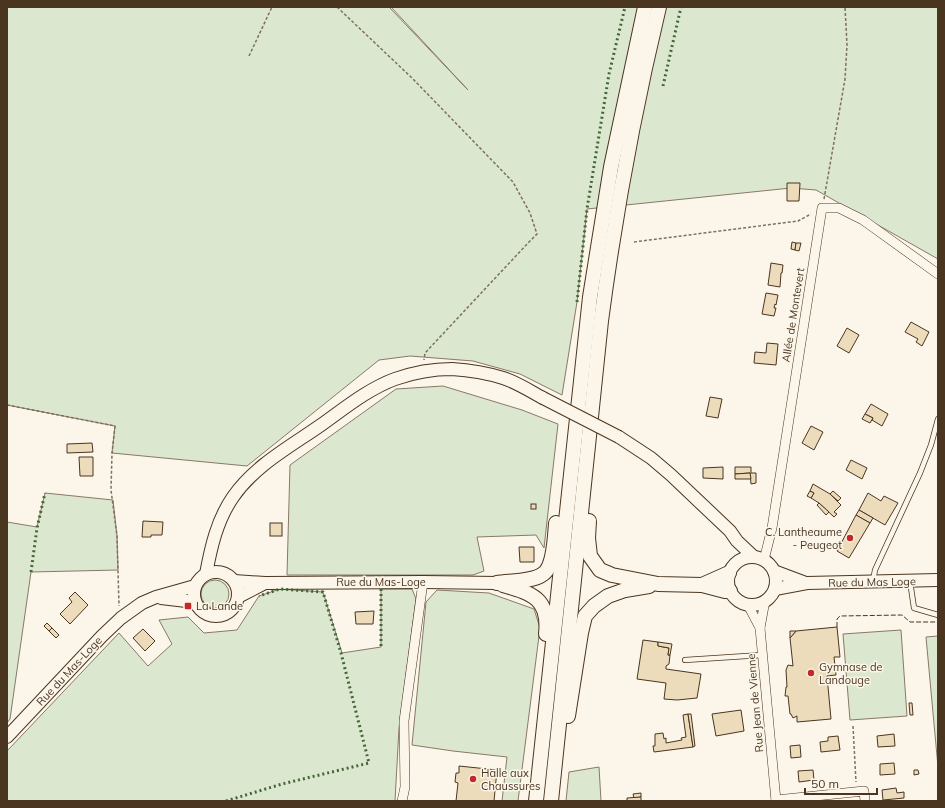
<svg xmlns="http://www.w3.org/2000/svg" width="945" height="808" font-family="Mulish,sans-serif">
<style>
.green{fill:#dce7d0;stroke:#887966}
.building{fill:#ecdcbc;stroke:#4a3520}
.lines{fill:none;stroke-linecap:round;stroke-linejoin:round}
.service-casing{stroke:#4a3520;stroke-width:6}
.minor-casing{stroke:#4a3520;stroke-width:10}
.secondary-casing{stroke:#4a3520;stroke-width:14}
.trunk-casing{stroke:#4a3520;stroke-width:16}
.path{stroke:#7f6f5c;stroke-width:1.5;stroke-dasharray:3 2;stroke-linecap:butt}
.service{stroke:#fbf6e9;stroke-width:4.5}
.minor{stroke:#fbf6e9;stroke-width:9}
.secondary{stroke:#fbf6e9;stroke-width:12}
.trunk{stroke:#fbf6e9;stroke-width:14}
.secondary-bridge-casing{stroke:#4a3520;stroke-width:14;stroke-linecap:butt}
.secondary-bridge{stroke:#fbf6e9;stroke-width:12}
.hedge{stroke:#436837;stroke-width:3;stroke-dasharray:2 3;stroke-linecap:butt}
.fence{stroke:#4a3520;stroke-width:1;stroke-dasharray:5 2;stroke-linecap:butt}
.poi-dot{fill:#c62828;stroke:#fbf6e9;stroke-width:1.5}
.labels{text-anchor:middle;stroke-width:3;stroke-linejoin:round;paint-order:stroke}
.street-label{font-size:11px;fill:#4a3520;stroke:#fbf6e9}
.poi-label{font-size:11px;fill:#4a3520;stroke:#fbf6e9;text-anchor:start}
</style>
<rect width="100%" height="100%" fill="#fbf6e9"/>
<g class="green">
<path d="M 7,7 L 389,7 L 468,90 L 391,7 L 938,7 L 938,259 L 816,190 L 791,188 L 587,209 L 577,302 L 562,395 L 520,374 L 473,361 L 410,356 L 379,360 L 247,466 L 112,453 L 115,426 L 7,405 Z"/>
<path d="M 443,386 L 522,410 L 558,424 L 544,548 L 536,535 L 477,537 L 484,571 L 473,575 L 287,575 L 290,465 L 396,389 Z"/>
<path d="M 45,493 L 113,500 L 117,536 L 118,570 L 31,572 L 10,719 L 7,723 L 7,522 L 37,527 Z"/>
<circle cx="215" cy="594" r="14"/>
<path d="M 280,589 L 323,592 L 342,653 L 381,647 L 381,589 L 412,589 L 416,599 L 399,728 L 395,801 L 7,801 L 7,751 L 119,633 L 148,666 L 172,644 L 159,620 L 188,617 L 204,633 L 237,630 L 259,596 Z"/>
<path d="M 437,590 L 489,593 L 534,609 L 540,628 L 518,801 L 502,801 L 507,757 L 453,751 L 412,745 L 426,602 Z"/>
<path d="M 901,630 L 907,716 L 850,720 L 843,634 Z"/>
<path d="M 938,636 L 938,767 L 926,637 Z"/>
<path d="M 599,767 L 601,801 L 566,801 L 569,772 Z"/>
</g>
<g class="building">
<path d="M 787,183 L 800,183 L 799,201 L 787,201 Z"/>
<path d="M 792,242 L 796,243 L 795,250 L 791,249 Z"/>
<path d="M 796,243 L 801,243 L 799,251 L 795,250 Z"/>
<path d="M 771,263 L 783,265 L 782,273 L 781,273 L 780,287 L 768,285 Z"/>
<path d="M 766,293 L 778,295 L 776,305 L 775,304 L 774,308 L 776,308 L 774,316 L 762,314 Z"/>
<path d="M 911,322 L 929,332 L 922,346 L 916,342 L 918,339 L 905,332 Z"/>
<path d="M 847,328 L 859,335 L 849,353 L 837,346 Z"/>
<path d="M 767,343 L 778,344 L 776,365 L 754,363 L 755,352 L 766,353 Z"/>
<path d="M 710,397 L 722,399 L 718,418 L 706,416 Z"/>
<path d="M 871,404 L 888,414 L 882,426 L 872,420 L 873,418 L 865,414 Z"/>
<path d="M 865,414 L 873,418 L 870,423 L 862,419 Z"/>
<path d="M 811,426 L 823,432 L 814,450 L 802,443 Z"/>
<path d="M 92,443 L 93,452 L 67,453 L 67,444 Z"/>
<path d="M 79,457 L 93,457 L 93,476 L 80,476 Z"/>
<path d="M 851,460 L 867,468 L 862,479 L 846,470 Z"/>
<path d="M 723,467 L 723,479 L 703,478 L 703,468 Z"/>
<path d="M 735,467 L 751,467 L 751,473 L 756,473 L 756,483 L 751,484 L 750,473 L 735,474 Z"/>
<path d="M 750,473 L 751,479 L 735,479 L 735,474 Z"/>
<path d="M 813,484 L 830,494 L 841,505 L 834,512 L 837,514 L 834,517 L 819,503 L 811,498 L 814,493 L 810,491 Z"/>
<path d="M 810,491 L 814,493 L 811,498 L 807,496 Z"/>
<path d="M 833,491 L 841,498 L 838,501 L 830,494 Z"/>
<path d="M 868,493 L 881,501 L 884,496 L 898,503 L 885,525 L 859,510 Z"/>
<path d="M 819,503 L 829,512 L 826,515 L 817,505 Z"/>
<rect x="531" y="504" width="5" height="5"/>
<path d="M 859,510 L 873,518 L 870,523 L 856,515 Z"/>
<path d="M 856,515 L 870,523 L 849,558 L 837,551 Z"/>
<path d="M 143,521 L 163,522 L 162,535 L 151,535 L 151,537 L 142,537 Z"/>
<rect x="270" y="523" width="12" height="13"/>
<path d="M 519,547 L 534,547 L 534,562 L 520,562 Z"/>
<path d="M 75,592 L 88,605 L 70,624 L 60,614 L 72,602 L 69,598 Z"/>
<path d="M 374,611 L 373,624 L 356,624 L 355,612 Z"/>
<path d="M 47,623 L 52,628 L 49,631 L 44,626 Z"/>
<path d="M 837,627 L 840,657 L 834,657 L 836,675 L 827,676 L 831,719 L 797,722 L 797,716 L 793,718 L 791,714 L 790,714 L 788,696 L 785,696 L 786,687 L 787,687 L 786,670 L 788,665 L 793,666 L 790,638 L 796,631 Z"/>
<path d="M 52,628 L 59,635 L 56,638 L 49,631 Z"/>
<path d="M 143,629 L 155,641 L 145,651 L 133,638 Z"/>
<path d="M 790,631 L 796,631 L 790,638 Z"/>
<path d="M 643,640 L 658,642 L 658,646 L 669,648 L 668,655 L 670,655 L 669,664 L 666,666 L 666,669 L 701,674 L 697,698 L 677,700 L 664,699 L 666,683 L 637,679 Z"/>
<path d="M 658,642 L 672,644 L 670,655 L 668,655 L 669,648 L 658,646 Z"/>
<path d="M 909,703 L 912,703 L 913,715 L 910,715 Z"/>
<path d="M 741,710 L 744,731 L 716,736 L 712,714 Z"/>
<path d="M 688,714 L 693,747 L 654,752 L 653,746 L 655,746 L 655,734 L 663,733 L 664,739 L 666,738 L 666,743 L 682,740 L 681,738 L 686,737 L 683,715 Z"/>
<path d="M 688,714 L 691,714 L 695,746 L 693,747 Z"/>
<path d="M 894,734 L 895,746 L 878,747 L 877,736 Z"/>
<path d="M 838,736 L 840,750 L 821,752 L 820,742 L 828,741 L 828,737 Z"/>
<path d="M 800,745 L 801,757 L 791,758 L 790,746 Z"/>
<path d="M 894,763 L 895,774 L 880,775 L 880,764 Z"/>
<path d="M 459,766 L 497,770 L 494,801 L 456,801 L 458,783 L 455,782 L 456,773 L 459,773 Z"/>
<path d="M 813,770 L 814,780 L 799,782 L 798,771 Z"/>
<path d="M 914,770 L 918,770 L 919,774 L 914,775 Z"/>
<path d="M 896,788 L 897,793 L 904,792 L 904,798 L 883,800 L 882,790 Z"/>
<path d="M 641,793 L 641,797 L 634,798 L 633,794 Z"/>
<path d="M 641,797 L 641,801 L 627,801 L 627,798 Z"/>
</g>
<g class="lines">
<defs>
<g id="service">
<path d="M 873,581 L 875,570 L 920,473 L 931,445 L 938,419"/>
<path d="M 910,581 L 914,608 L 938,615"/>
<path d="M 685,660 L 762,655"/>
</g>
<g id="minor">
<path d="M 764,560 L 772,528 L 822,208 L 839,208 L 863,220 L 938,274"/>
<path d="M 763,602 L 764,606 L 760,628 L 776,801"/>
<path d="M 748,605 L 760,628"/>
<path d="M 776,800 L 864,791 L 865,801"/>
<path d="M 402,801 L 405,787 L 404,721 L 423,582"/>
</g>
<g id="secondary">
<path d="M 619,437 L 651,458 L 671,475 L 730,531 L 737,541 L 754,557"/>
<circle cx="752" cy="581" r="24"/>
<path d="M 774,571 L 806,583"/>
<circle cx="216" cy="594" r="22"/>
<path d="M 206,574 C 211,547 217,520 233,497 C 254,466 291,446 321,425 C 345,408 368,389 395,379 C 412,373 434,369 452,369 C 468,370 487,373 503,378 C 516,382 530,391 543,398"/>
<path d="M 234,581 L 265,583 L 423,582 L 497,583"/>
<path d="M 775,589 L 807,583 L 938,580"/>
<path d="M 238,597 L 265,583"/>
<path d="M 161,598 L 195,602"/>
<path d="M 7,737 L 102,636 L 121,618 L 142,603 L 156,597 L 195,586"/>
</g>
<g id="trunk">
<path d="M 589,521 L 588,538 L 590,556 L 600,570 L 612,575 L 658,584 L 702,585 L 725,591 L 730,591"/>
<path d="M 497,583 C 509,581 533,582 543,574 C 554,567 555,536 556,523"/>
<path d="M 503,585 C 531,593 550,598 546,634"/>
<path d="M 702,585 L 729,573"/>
<path d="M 568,716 L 581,633 L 585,616 L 594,606 L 608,596 L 625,590 L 649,586"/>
<path d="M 536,801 L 590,297 L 611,167 L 645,7"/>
<path d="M 551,801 L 601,321 C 615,215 634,111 659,7"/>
</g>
</defs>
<use href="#service" class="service-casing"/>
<use href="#minor" class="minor-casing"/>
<use href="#secondary" class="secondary-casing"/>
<use href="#trunk" class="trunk-casing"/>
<g class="path">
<path d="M 337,7 L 412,78 L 513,182 L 530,213 L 537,234 L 529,242 L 425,353 L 424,360"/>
<path d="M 249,56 L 272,7"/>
<path d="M 824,199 L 845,79 L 847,45 L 845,7"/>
<path d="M 634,242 L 798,221 L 811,214"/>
<path d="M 7,405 L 115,426 L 112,453 L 111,490 L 117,536 L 119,606"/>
<path d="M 853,726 L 856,782"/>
</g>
<use href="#service" class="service"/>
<use href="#minor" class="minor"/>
<use href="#secondary" class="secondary"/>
<use href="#trunk" class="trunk"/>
<defs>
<path id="secondary-bridge" d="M 543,398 L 619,437"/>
</defs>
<use href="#secondary-bridge" class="secondary-bridge-casing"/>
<use href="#secondary-bridge" class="secondary-bridge"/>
<g class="hedge">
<path d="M 663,86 L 681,7"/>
<path d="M 577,302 L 587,209 L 609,74 L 625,7"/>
<path d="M 31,572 L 37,528 L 45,493"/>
<path d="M 381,589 L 381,647"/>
<path d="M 226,801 L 282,784 L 369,763 L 341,653 L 323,592 L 280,589 L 259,596"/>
</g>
<path class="fence" d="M 837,627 L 837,619 L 840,616 L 902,615 L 910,622 L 938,622"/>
</g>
<g class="poi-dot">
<circle cx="850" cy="538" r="4"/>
<rect x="184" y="602" width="8" height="8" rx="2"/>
<circle cx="811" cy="673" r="4"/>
<circle cx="473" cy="779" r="4"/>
</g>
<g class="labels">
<g class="street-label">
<text transform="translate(793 315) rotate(-81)" y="4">Allée de Montevert</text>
<text x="381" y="586">Rue du Mas-Loge</text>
<text transform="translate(872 582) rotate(-1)" y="4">Rue du Mas Loge</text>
<text transform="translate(69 671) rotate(-47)" y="4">Rue du Mas-Loge</text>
<text transform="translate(755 703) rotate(-95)" y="4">Rue Jean de Vienne</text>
</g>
<g class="poi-label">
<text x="842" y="536" text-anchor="end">C. Lantheaume<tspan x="842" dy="13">- Peugeot</tspan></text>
<text x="196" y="610">La Lande</text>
<text x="819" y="671">Gymnase de<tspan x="819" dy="13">Landouge</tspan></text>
<text x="481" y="777">Halle aux<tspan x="481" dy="13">Chaussures</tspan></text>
</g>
</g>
<rect width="945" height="808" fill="none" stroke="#4a3520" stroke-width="16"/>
<path d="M805 788v6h72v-6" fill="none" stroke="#4a3520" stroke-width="2"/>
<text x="811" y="788" font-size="12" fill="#4a3520" stroke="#fbf6e9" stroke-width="3" paint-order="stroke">50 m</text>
</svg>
